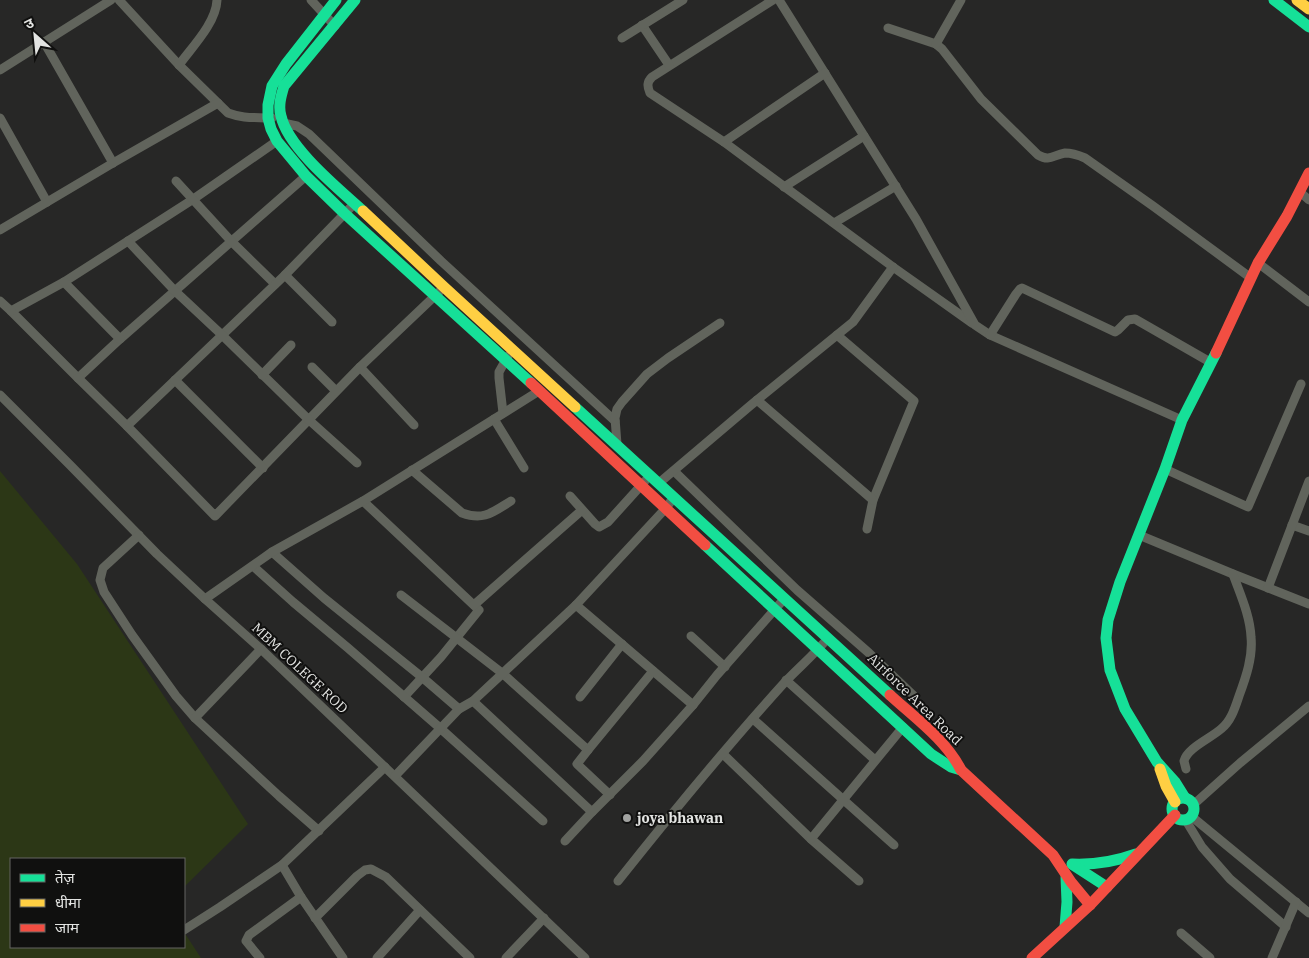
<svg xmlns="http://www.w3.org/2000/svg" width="1309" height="958" font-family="'IBM Plex Serif','Noto Sans Devanagari',serif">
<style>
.green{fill:#2c3716}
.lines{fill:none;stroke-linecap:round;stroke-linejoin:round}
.street{stroke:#61645c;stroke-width:9}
.fast{stroke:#16e098;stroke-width:11}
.slow{stroke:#ffcf43;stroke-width:11}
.jam{stroke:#f24e42;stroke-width:11}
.poi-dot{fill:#a1a2a0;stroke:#10100f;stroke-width:2}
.labels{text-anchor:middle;stroke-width:4;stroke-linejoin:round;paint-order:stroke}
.street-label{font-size:14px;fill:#e3e4e2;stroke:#10100f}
.poi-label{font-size:14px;font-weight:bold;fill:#e3e4e2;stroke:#10100f;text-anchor:start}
</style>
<rect width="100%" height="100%" fill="#272726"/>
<path class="green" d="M 0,471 L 77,564 L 248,824 L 184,887 L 184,859 L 11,859 L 11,947 L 184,947 L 184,932 L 201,958 L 0,958 Z"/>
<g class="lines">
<g class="street">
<path d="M 119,0 L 179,65 L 228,113 C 244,119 256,117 272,118"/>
<path d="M 311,0 L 335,26"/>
<path d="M 773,0 L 652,77 C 647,82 647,86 650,93 L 724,142 L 893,267 L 972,323"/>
<path d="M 779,0 L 916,219 L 975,325 L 990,335 L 1182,420"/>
<path d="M 642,25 L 669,65"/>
<path d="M 888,28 L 936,44 L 942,49 L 981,99 L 1038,155 C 1050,162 1053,155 1065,153 C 1073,153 1078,155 1085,158 L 1153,206 L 1251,278"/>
<path d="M 622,38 L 683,0"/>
<path d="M 44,42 L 113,163"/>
<path d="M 936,44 L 961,0"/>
<path d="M 179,65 C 192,47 216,23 217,0"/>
<path d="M 0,70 L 111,0"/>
<path d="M 0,118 L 47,202"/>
<path d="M 283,123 L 297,126 L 309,134 L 441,261 L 615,421"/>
<path d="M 277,141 L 192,200 L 64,282 L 11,311 L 78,378 L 120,339 L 306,176"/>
<path d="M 724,142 L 825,73"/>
<path d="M 176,181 L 231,241 L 275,284"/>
<path d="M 784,187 L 864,136"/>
<path d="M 1300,192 L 1309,200"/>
<path d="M 355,203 L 285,275 L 127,426 L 215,516 L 360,367 L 439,292"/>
<path d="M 834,223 L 896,186"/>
<path d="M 0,230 L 113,163 L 218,103"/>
<path d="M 128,241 L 175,291 L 222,335 L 309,420 L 357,463"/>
<path d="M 1258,263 L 1309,302"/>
<path d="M 285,275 L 332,322"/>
<path d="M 64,282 L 120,339"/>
<path d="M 0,301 L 11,311"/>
<path d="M 837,335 L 914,401 L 873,500 L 867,529"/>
<path d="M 990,335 L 1016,294 L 1020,289 L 1022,288 L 1115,332 L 1118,330 L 1128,320 L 1135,319 L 1210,362"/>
<path d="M 312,367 L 336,391"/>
<path d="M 360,367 L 414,425"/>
<path d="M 262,375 L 291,345"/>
<path d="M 78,378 L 127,426"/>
<path d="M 175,380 L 263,468"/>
<path d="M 0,395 L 70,465 L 157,554 L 205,599 L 261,649 L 585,958"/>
<path d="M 757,400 L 873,500"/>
<path d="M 503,413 L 499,378 L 499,372 L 508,356"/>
<path d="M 494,419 L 524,468"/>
<path d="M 617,444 L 615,418 L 617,409 L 622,402 L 647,374 L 668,358 L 720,323"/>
<path d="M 1165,469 L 1248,507 L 1301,384"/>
<path d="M 412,470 L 462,513 C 484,521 493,512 511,501"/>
<path d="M 674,471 L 797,590 L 869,653 L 914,696"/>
<path d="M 659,483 L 751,405 L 853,322 L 893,267"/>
<path d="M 570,496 L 595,524 L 599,527 L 608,522 L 645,481"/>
<path d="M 363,501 L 479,610 L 441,657 L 404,697"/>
<path d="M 1292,525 L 1309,531"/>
<path d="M 139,535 L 103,568 L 100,580 L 104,592 L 132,635 L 176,696 L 195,718 L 279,796 L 319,831"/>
<path d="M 1139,535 L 1233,574 L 1309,604"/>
<path d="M 272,552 L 324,598 L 423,678 L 459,709"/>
<path d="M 253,566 L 293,602 L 348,648 L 440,728 L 543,821"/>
<path d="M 1268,588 L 1309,481"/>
<path d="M 401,595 L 502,673 L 588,750 L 653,671"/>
<path d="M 205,599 L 272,552 L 363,501 L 539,391"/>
<path d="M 474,605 L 582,510"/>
<path d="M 576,605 L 693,705"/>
<path d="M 691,636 L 725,667"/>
<path d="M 786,680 L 875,760"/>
<path d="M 580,697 L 622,644"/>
<path d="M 473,701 L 592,812"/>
<path d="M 195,718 L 261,649"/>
<path d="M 753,719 L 894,845"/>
<path d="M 588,750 L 577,764 L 610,795"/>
<path d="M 723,754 L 811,839 L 859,881"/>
<path d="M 1186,769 L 1184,761 C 1187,748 1211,738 1221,729 C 1231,721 1235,708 1239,696 C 1246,677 1253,657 1251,637 C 1250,615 1240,594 1233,574"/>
<path d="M 395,776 L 459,709 L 473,701 L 576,605 L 666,508 L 674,497"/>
<path d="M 1193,805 L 1240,763 L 1309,706"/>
<path d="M 1191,816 L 1309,913"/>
<path d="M 1185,819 L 1202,847 L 1230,879 L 1286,927"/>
<path d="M 811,839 L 903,727"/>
<path d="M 565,841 L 592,812 L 643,761 L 693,705 L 717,675 L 784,599"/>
<path d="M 282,865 L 301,897 L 343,958"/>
<path d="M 618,881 C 672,813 727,746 785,682 C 799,667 815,654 828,638"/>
<path d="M 315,918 L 357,876 L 365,870 L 371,869 L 386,877 L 470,958"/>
<path d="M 184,930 L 220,907 L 282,865 L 385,767"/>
<path d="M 1181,933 L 1210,958"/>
<path d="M 260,958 L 246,941 L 249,935 L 301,897"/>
<path d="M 377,958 L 420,910"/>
<path d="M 506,958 L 544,918"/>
<path d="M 1272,958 L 1296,902"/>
</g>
<g class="fast">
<path d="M 336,0 L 286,64 L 272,86 L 268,105 L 268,118 L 271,129 L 277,141 L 306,176 L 344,213 L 531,383"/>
<path d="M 355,0 L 284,86 C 281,96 278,106 281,116 C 288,148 339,189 363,211"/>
<path d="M 1274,0 L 1309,27"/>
<path d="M 575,407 L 890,695"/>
<path d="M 705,545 L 931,754 L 951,767 L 961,770"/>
<path d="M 1185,798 L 1175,782 L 1157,762 L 1125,709 L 1110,670 L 1106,638 L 1108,620 L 1120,582 L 1165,469 L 1182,420 L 1216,353"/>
<circle cx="1183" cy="809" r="11"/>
<path d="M 1072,864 C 1095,865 1114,862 1136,854"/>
<path d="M 1073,865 L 1107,887"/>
<path d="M 1065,927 L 1067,902 L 1066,877"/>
</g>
<g class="slow">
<path d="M 1297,0 L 1309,9"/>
<path d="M 363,211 L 444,287 L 575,407"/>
<path d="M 1160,769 L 1166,786 L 1175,802"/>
</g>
<g class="jam">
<path d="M 1216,353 L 1258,263 L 1287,216 L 1309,173"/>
<path d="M 531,383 L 705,545"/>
<path d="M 890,695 C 915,718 946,740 961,770 L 1053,855 L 1071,882 L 1090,905"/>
<path d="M 1032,958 L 1090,905 L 1175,815"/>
</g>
</g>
<circle class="poi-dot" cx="627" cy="818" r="5"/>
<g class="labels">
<g class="street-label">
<text transform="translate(300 668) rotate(43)" y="5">MBM COLEGE ROD</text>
<text transform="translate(915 699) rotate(44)" y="5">Airforce Area Road</text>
</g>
<g class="poi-label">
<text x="637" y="823">joya bhawan</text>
</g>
</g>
<rect x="10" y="858" width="175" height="90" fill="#10100f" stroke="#646563"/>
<rect x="20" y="874" width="25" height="8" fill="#16e098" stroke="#646563"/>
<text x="55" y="883" font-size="15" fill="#e3e4e2">तेज़</text>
<rect x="20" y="899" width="25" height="8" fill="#ffcf43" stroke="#646563"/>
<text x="55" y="908" font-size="15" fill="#e3e4e2">धीमा</text>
<rect x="20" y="924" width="25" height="8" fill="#f24e42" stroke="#646563"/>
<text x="55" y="933" font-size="15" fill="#e3e4e2">जाम</text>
<g transform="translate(35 35) rotate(333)" stroke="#10100f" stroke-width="4" paint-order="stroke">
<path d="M0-4L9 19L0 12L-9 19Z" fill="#e3e4e2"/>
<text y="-8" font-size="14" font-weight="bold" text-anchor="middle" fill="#e3e4e2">उ</text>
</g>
</svg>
